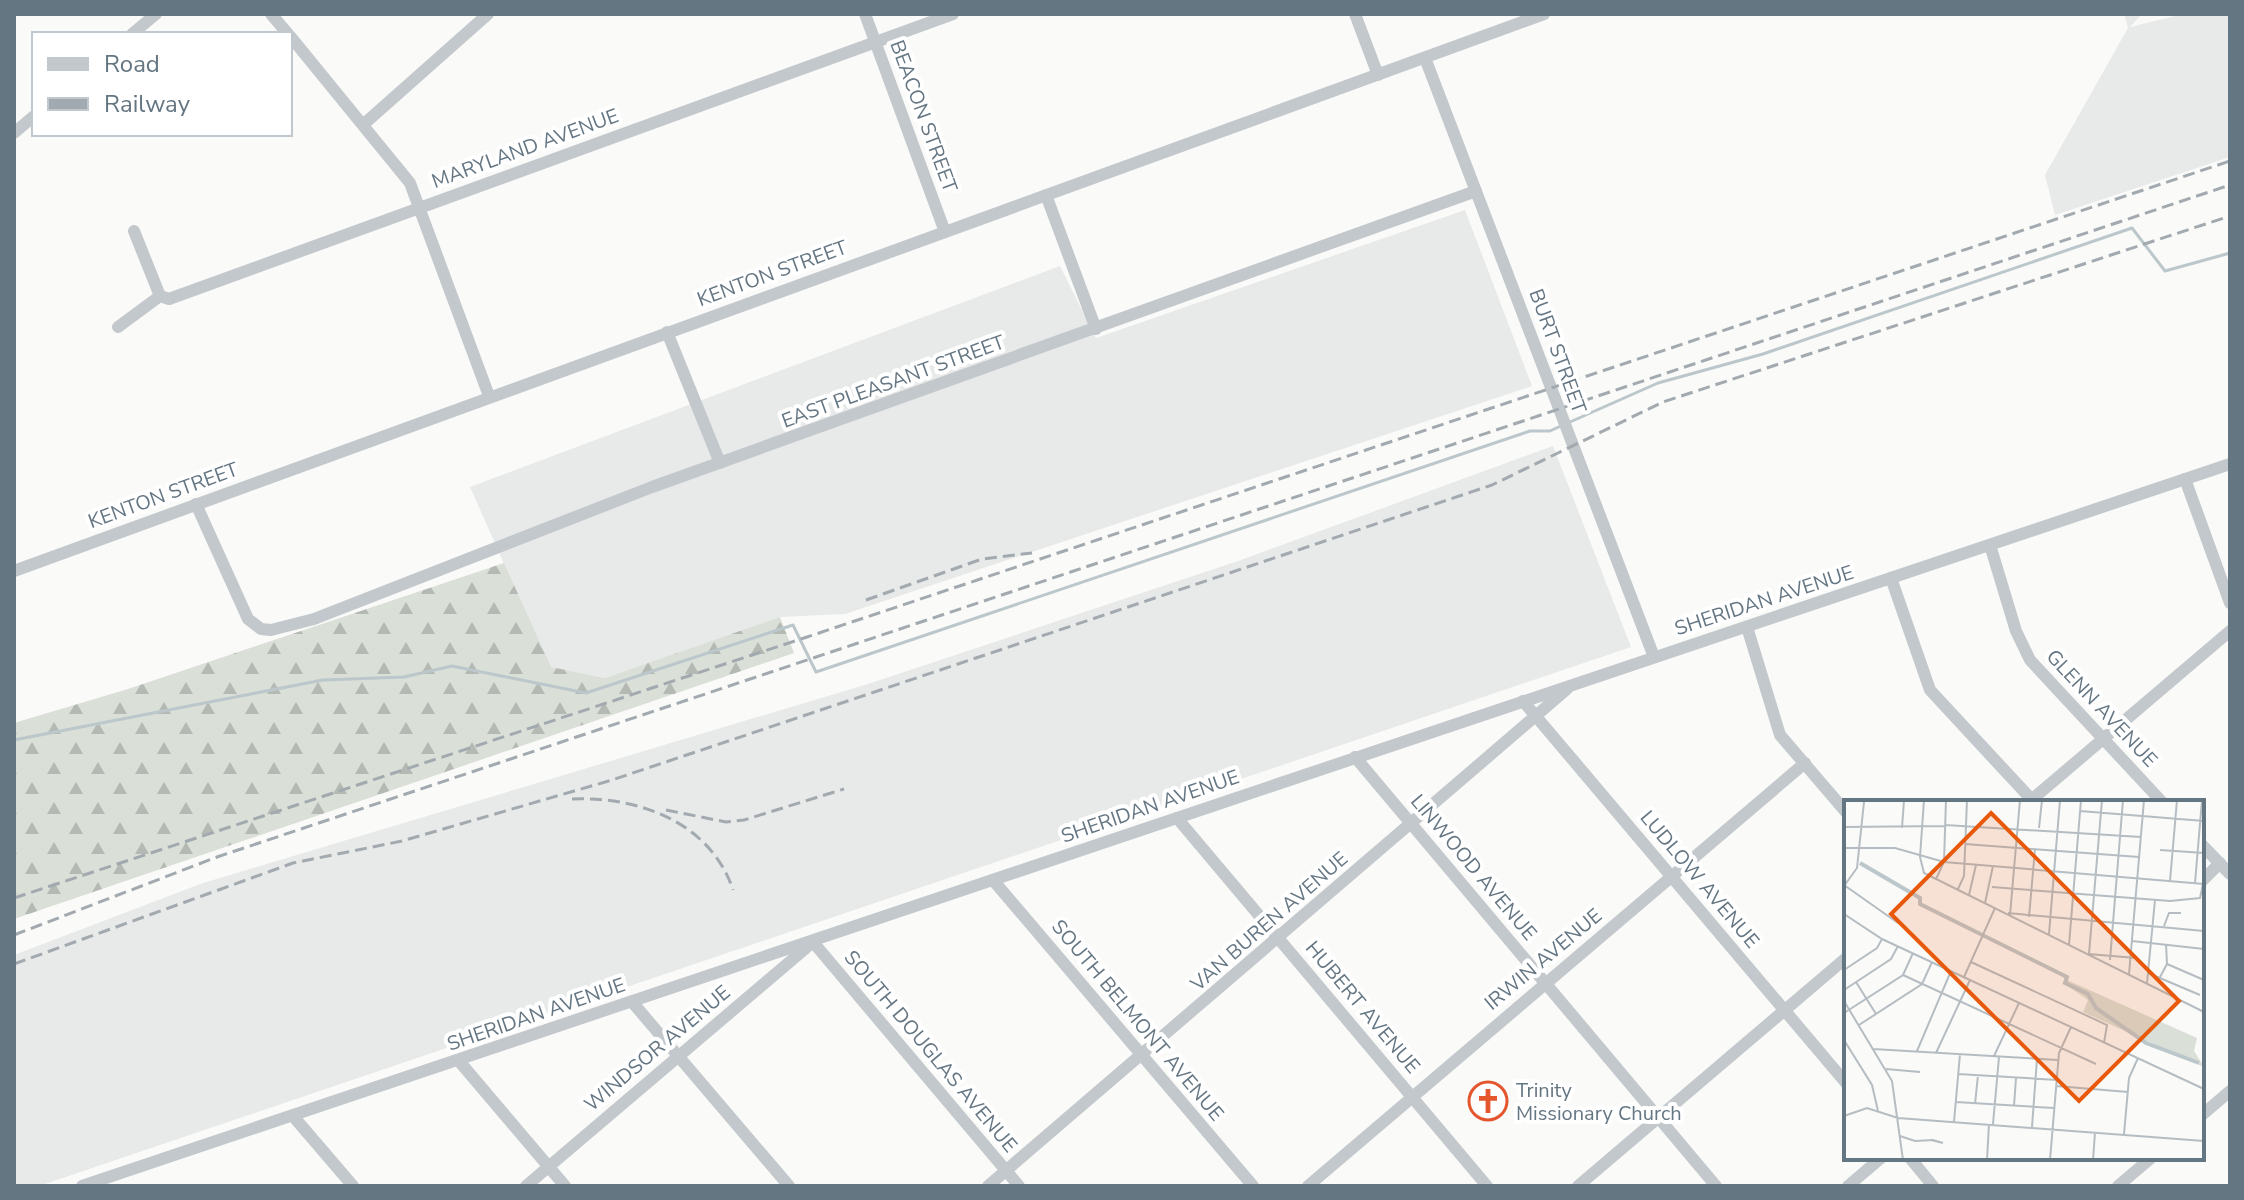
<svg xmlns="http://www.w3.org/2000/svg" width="2244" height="1200" font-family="'Nunito Sans',sans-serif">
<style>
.built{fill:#e8e9e9}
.forest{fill:url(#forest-firs)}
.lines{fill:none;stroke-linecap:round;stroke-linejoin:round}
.stream{stroke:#bbc7cb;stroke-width:3}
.street{stroke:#c3c8cc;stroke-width:12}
.rail{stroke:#a2aab0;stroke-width:3;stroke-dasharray:12 6;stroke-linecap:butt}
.labels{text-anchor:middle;stroke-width:8;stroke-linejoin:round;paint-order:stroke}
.street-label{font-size:20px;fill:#657683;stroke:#fff}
.poi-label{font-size:20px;fill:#657683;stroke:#fff;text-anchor:start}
.inset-river{fill:none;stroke:#bbc7cb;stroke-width:4}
.inset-road{fill:none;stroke:#b5bdc2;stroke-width:2}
.view{fill:#e8590c;fill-opacity:0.15;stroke:#e8590c;stroke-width:4}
.inset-edge{fill:none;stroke:#657683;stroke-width:4}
</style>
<defs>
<pattern id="forest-firs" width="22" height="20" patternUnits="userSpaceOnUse" patternTransform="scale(2)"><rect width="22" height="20" fill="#dadfd7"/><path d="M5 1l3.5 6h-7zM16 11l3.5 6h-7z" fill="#b4b9b4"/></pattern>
</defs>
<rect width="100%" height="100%" fill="#fafaf8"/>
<g class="built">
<path d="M 2124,14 L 2142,14 L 2130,27 L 2183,14 L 2230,14 L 2230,157 L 2055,215 L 2045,175 L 2128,28 Z"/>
<path d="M 1465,210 L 1532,386 L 845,614 L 780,617 L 605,678 L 550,667 L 470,487 L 1060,266 L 1096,338 Z"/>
<path d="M 1553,446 L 1631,647 L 39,1186 L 14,1186 L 14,955 L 203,883 L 868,684 L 1238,561 Z"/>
</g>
<path class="forest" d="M 504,563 L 551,667 L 605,678 L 780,617 L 794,653 L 14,919 L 14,723 L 128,689 Z"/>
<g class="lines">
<g class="stream">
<path d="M 1570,422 L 1658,383 L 1763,354 L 2132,228 L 2165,271 L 2230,253"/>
<path d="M 14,740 L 323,680 L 404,677 L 452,666 L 586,693 L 793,625 L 816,672 L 1530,431 L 1550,431 L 1563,425"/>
</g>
<g class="street">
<path d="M 271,14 L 288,34"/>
<path d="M 865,14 L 945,232"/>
<path d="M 1355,14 L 1378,75"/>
<path d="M 132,34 L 156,14"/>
<path d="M 290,36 L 410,183 L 489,396"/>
<path d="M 1425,58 L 1654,657"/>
<path d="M 364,124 L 488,14"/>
<path d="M 14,133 L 34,116"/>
<path d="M 1046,195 L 1096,329"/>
<path d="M 134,231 L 160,296"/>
<path d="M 118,327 L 160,296 L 169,299 L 953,14"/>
<path d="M 667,332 L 720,463"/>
<path d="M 2185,479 L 2230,603"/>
<path d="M 196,504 L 248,619 L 261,629 L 271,630 L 314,619 L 652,487 L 1476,191"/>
<path d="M 1990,545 L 2016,631 L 2030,660 L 2162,802"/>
<path d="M 14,571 L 1544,14"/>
<path d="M 1891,578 L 1930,690 L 2032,800"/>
<path d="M 1747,627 L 1780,735 L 1846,812"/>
<path d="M 1523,701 L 1846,1083"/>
<path d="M 1355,757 L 1716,1186"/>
<path d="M 2029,802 L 2230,631"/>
<path d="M 1177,818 L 1487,1186"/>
<path d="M 2202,845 L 2230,874"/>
<path d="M 993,880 L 1253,1186"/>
<path d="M 2202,881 L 2220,863"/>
<path d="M 633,1003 L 789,1186"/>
<path d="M 459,1061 L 565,1186"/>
<path d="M 2202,1115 L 2230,1091"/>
<path d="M 293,1116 L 353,1186"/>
<path d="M 1910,1158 L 1933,1186"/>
<path d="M 82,1186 L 2230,464"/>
<path d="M 526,1186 L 813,942 L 1019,1186"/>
<path d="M 988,1186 L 1567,689"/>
<path d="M 1308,1186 L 1805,763"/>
<path d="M 1578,1186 L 1846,958"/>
<path d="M 1848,1186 L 1881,1158"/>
<path d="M 2118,1186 L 2151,1158"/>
</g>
<g class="rail">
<path d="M 866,600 L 982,559 L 1032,553"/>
<path d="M 572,799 C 639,796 711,823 733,890"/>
<path d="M 666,810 L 726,822 L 744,820 L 844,789"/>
<path d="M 14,898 L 804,638 L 2230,161"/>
<path d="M 14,935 L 217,857 L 2230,185"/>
<path d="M 14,964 L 293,863 L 402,841 L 612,780 L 1492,485 L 1663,402 L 2230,216"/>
</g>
</g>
<defs>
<symbol id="church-ring" viewBox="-11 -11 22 22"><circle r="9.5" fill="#fff" stroke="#e4572e" stroke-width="1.5"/><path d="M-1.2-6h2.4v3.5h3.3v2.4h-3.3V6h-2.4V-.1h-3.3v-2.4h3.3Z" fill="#e4572e"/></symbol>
</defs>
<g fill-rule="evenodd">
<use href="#church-ring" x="1466" y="1079" width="44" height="44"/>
</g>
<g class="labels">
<g class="street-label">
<text transform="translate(924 116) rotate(70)" y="7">BEACON STREET</text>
<text transform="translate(525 148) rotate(-20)" y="7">MARYLAND AVENUE</text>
<text transform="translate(772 273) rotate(-20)" y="7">KENTON STREET</text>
<text transform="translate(1558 351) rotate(70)" y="7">BURT STREET</text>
<text transform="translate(893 381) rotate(-20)" y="7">EAST PLEASANT STREET</text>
<text transform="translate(163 495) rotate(-20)" y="7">KENTON STREET</text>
<text transform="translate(1764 600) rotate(-18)" y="7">SHERIDAN AVENUE</text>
<text transform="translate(2102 708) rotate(47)" y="7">GLENN AVENUE</text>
<text transform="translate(1150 806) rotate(-19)" y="7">SHERIDAN AVENUE</text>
<text transform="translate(1474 867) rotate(50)" y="7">LINWOOD AVENUE</text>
<text transform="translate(1700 879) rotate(50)" y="7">LUDLOW AVENUE</text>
<text transform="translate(1269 921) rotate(-41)" y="7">VAN BUREN AVENUE</text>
<text transform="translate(1543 959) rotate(-40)" y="7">IRWIN AVENUE</text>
<text transform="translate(1363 1007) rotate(50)" y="7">HUBERT AVENUE</text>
<text transform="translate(536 1014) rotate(-19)" y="7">SHERIDAN AVENUE</text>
<text transform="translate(1138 1020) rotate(50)" y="7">SOUTH BELMONT AVENUE</text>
<text transform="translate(657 1048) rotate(-40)" y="7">WINDSOR AVENUE</text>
<text transform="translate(931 1051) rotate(50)" y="7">SOUTH DOUGLAS AVENUE</text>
</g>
<g class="poi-label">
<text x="1516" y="1097">Trinity<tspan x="1516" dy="23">Missionary Church</tspan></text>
</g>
</g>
<g transform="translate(1844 800)">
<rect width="360" height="360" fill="#fafaf8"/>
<path d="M 223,180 L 353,238 L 350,251 L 360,267 L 239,212 L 244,200 L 221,184 Z" fill="#dadfd7"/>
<path class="inset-river" d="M 16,63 L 76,98 L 76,104 L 223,177 L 221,183 L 244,194 L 252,208 L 302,243 L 355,263"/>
<path class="inset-road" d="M 1,0 L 60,0M 80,0 L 76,57 L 80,73 L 360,212M 258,0 L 245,154 L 292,158M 236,11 L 360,21M 101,25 L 297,37M 0,27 L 101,26M 58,28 L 60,0M 195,28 L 198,0M 121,44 L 295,57M 0,48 L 51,48 L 100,62 L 360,84M 316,50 L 360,53M 92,79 L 100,62 L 102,0M 326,81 L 333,0M 351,83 L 358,0M 0,85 L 54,123M 0,86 L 13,68 L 20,2M 148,87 L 326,101 L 356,98 L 359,84M 114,89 L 120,76 L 123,0M 125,95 L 132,65M 141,103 L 149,66M 164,113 L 360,131M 0,114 L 38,139 L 360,289M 166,115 L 176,0M 185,117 L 191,49M 320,126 L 325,113 L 337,113M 205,134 L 216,0M 288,141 L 360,149M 225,145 L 237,0M 266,160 L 279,0M 127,162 L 263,225 L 260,243M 323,164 L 360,180M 0,170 L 33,148 L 38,139M 304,173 L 356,195M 285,174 L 300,0M 59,175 L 252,264M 120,177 L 151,108M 315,179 L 323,164 L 322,144M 12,182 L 32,214M 303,183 L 311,100M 0,190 L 47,159 L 54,146M 0,201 L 48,281 L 59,360M 0,213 L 59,175 L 69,153M 15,225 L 78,184 L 88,162M 0,240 L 28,285 L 34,311M 29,249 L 214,260M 73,251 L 107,171M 92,253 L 126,180M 150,256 L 175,203M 42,269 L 76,272M 114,274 L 213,280M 212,286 L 284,292M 112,302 L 210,308M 131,304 L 134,275M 170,306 L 172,278M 0,316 L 23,308 L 54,318 L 360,341M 110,322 L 116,254M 149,324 L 155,257M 188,327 L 193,259M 280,334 L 285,278 L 294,258M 56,336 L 71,341 L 89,340 L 99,343 L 87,340M 143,360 L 145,324M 206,360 L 215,253 L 227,227M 249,360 L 251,332"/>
<path class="view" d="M 147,13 L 335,201 L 235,301 L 47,114 Z"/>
<rect width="360" height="360" class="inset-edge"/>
</g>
<rect width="2244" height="1200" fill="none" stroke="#657683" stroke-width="32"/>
<rect x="32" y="32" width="260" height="104" fill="#ffffff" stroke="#c1c8cd" stroke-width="2"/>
<rect x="48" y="58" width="40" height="12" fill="#c3c8cc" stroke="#c1c8cd" stroke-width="2"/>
<text x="104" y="72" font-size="24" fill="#657683">Road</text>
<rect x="48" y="98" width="40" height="12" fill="#a2aab0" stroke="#c1c8cd" stroke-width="2"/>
<text x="104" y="112" font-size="24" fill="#657683">Railway</text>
</svg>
